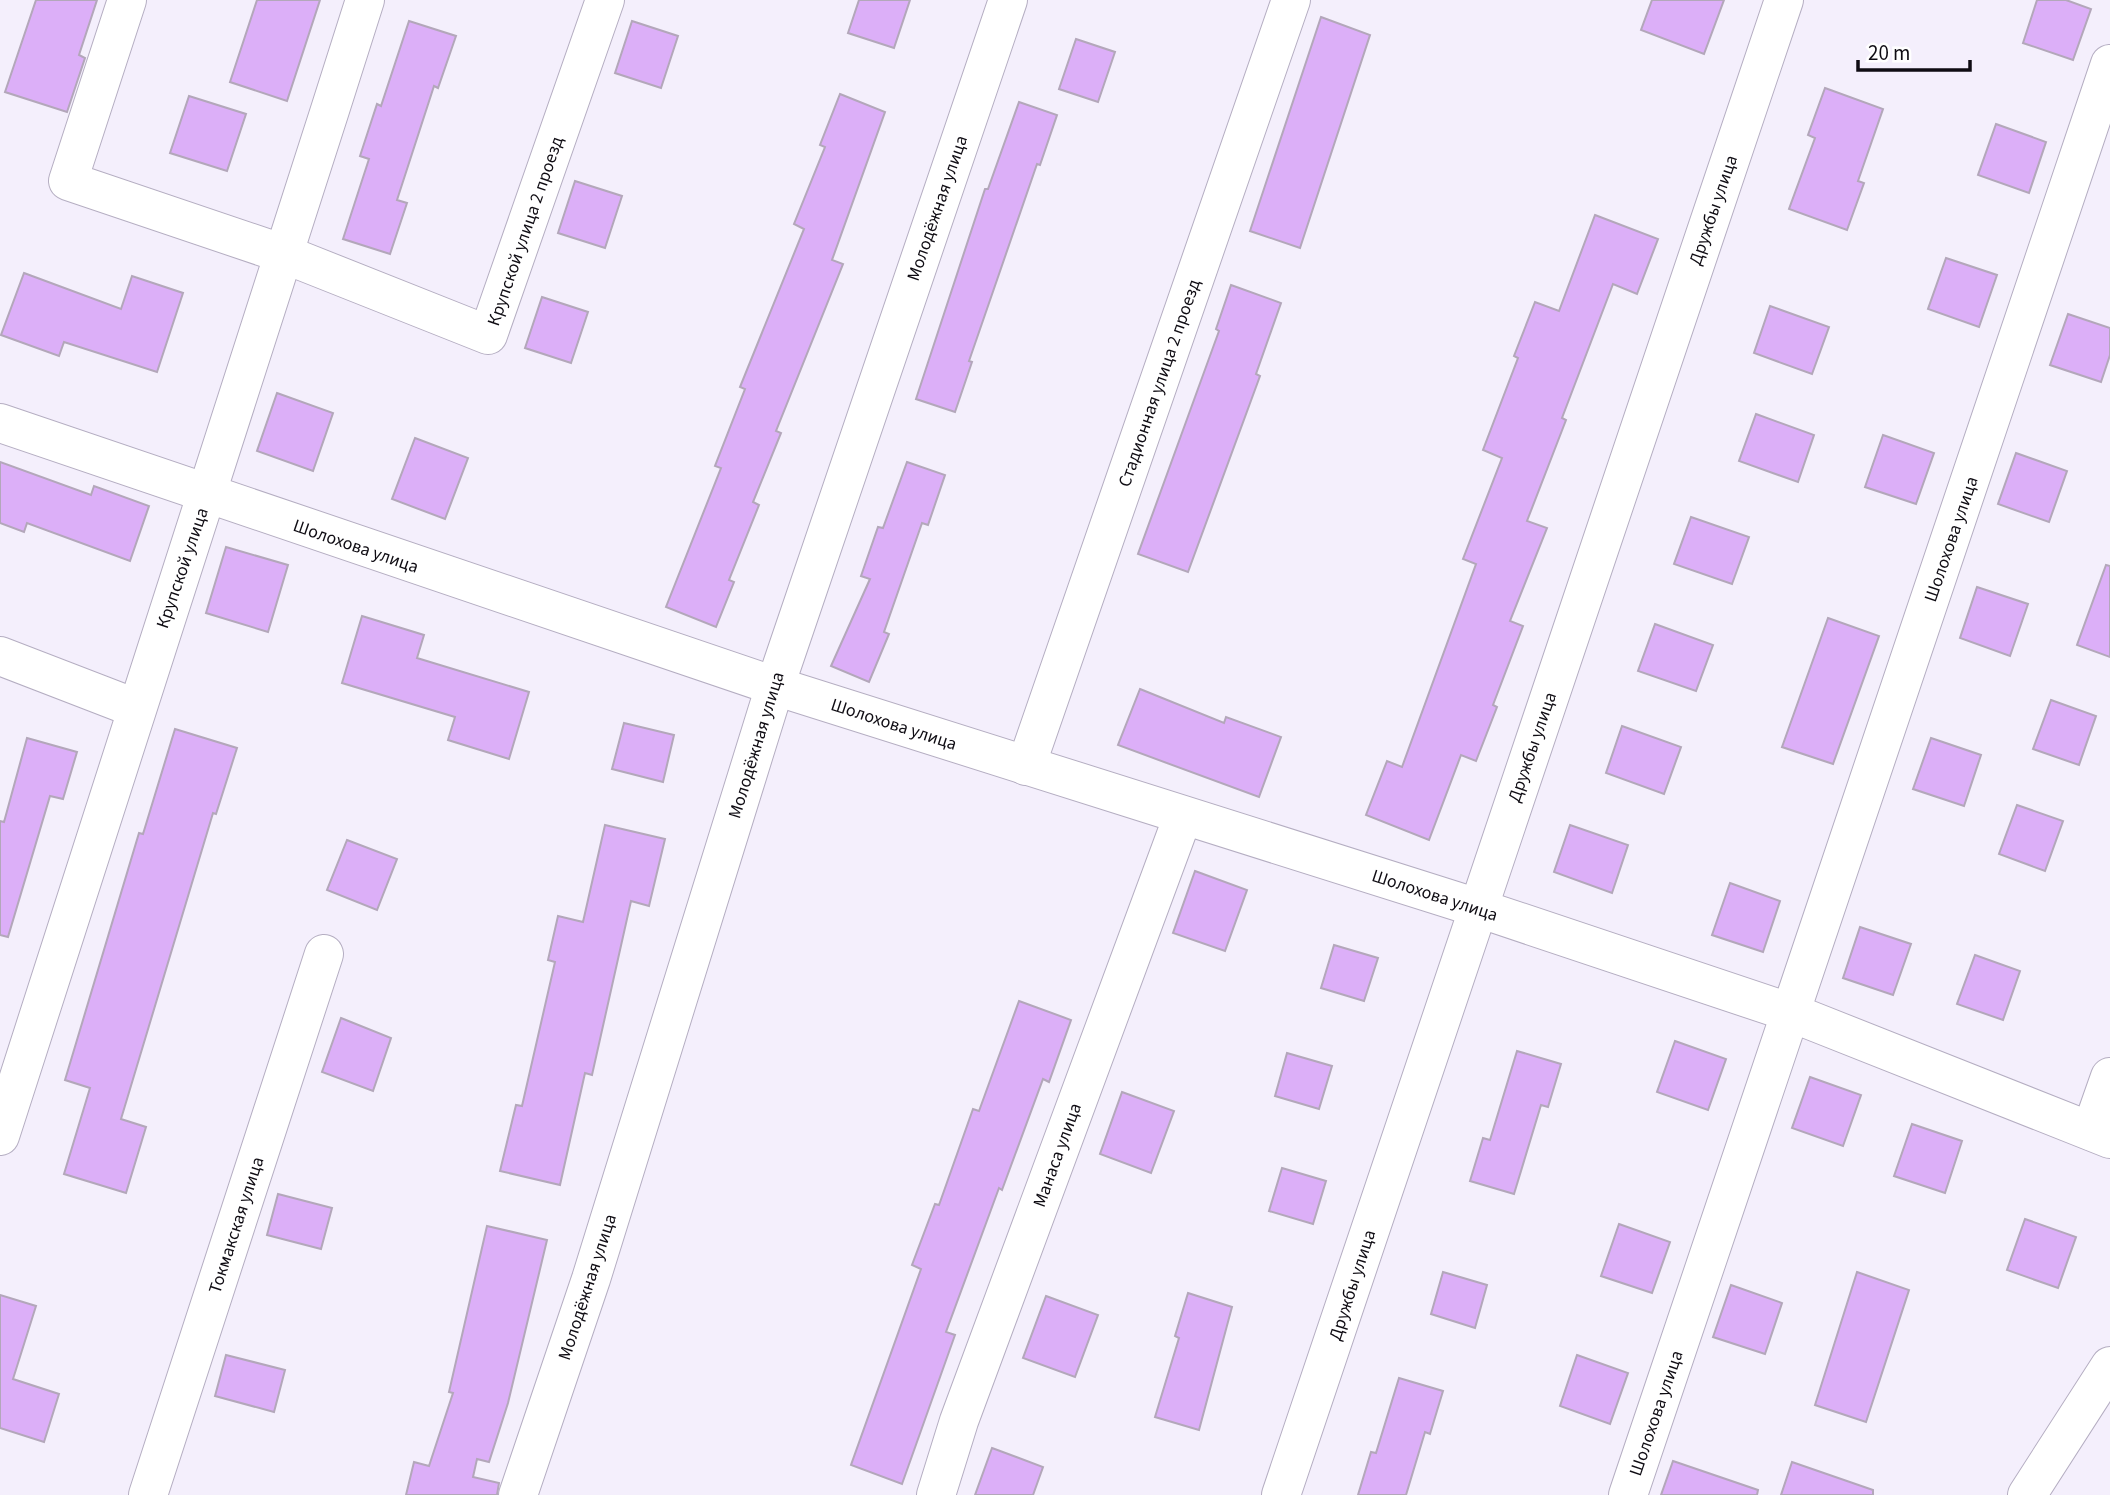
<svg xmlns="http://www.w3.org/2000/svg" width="2110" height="1495" font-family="'Source Sans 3',sans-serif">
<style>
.building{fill:#dcaff8;stroke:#b3a7ba;stroke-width:2}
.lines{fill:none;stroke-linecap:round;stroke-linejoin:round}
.street-casing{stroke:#b5aec2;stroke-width:40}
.street{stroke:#fff;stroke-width:38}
.labels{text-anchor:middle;stroke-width:5;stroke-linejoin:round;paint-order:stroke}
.street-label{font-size:18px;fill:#0f0c13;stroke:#fff}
</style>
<rect width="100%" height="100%" fill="#f4effc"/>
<g class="building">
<path d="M 36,0 L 97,0 L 79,55 L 85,58 L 67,112 L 5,92 Z"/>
<path d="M 257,0 L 320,0 L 287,101 L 230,82 Z"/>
<path d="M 859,0 L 910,0 L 894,48 L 848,33 Z"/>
<path d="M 1652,0 L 1724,0 L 1704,54 L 1641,30 Z"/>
<path d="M 2037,0 L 2066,0 L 2091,9 L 2073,60 L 2023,43 Z"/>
<path d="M 1321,17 L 1370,35 L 1300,248 L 1250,231 Z"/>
<path d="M 409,21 L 456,36 L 438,88 L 434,86 L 397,200 L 407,203 L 390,254 L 343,239 L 369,159 L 360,156 L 377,104 L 381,106 Z"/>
<path d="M 632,21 L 678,36 L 661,88 L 615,73 Z"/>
<path d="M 1076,39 L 1115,52 L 1098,102 L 1059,89 Z"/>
<path d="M 1825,88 L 1883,109 L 1858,181 L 1864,183 L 1847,230 L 1789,209 L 1815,138 L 1808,135 Z"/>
<path d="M 840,94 L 885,112 L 832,260 L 843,264 L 776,431 L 781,433 L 753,502 L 759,505 L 729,580 L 734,582 L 716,627 L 666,607 L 721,468 L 715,466 L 745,389 L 740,387 L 804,229 L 794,224 L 825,147 L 820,145 Z"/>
<path d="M 189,96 L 246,114 L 227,171 L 170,153 Z"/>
<path d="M 1019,102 L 1057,115 L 1040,165 L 1037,164 L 969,361 L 972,362 L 955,412 L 916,399 L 985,189 L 988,189 Z"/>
<path d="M 1996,124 L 2046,142 L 2029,193 L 1978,175 Z"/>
<path d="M 575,181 L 622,196 L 605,248 L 558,233 Z"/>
<path d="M 1595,215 L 1658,239 L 1637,294 L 1613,284 L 1562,418 L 1566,420 L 1527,521 L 1547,528 L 1510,621 L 1523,626 L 1493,705 L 1497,707 L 1476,761 L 1461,755 L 1429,840 L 1366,815 L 1387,761 L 1402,767 L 1476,564 L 1463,559 L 1502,458 L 1483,450 L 1518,358 L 1514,356 L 1535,302 L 1559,311 Z"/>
<path d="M 1946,258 L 1997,275 L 1979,327 L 1928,309 Z"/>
<path d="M 24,273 L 121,309 L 132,276 L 183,293 L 157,372 L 64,342 L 59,356 L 1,335 Z"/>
<path d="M 1231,285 L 1281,303 L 1256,374 L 1260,376 L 1188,572 L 1138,554 L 1219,331 L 1216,329 Z"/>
<path d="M 542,297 L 588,312 L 571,363 L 525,348 Z"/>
<path d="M 1770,306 L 1829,327 L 1812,374 L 1754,353 Z"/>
<path d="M 2068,314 L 2110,328 L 2110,355 L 2101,382 L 2050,365 Z"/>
<path d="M 277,393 L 333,413 L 313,471 L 257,451 Z"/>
<path d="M 1756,414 L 1814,435 L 1798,482 L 1739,461 Z"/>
<path d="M 1883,435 L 1934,453 L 1916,504 L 1865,487 Z"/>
<path d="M 415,438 L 468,458 L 445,519 L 392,499 Z"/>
<path d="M 2016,453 L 2067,471 L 2049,522 L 1998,504 Z"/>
<path d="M 0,462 L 91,495 L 94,486 L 149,506 L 130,561 L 27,523 L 24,532 L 0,523 Z"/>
<path d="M 907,462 L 945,475 L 928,525 L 922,523 L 884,632 L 889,634 L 869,682 L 831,666 L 870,579 L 861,576 L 878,527 L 883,528 Z"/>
<path d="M 1691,517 L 1749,537 L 1732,584 L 1674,564 Z"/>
<path d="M 226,547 L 288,565 L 268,632 L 206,613 Z"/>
<path d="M 2106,565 L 2110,566 L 2110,657 L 2077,645 Z"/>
<path d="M 1977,587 L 2028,604 L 2010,656 L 1960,638 Z"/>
<path d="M 362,616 L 424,635 L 417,658 L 529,692 L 509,759 L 448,740 L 455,717 L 342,683 Z"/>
<path d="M 1828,618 L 1879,636 L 1833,764 L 1782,747 Z"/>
<path d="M 1655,624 L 1713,645 L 1696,691 L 1638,671 Z"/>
<path d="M 1140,689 L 1224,723 L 1226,717 L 1281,737 L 1259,797 L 1118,745 Z"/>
<path d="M 2051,700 L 2096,716 L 2079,765 L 2033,749 Z"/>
<path d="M 624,723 L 674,735 L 663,782 L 612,769 Z"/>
<path d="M 1622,726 L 1681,747 L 1664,794 L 1606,773 Z"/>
<path d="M 175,729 L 237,748 L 216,814 L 213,813 L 121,1119 L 146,1127 L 126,1193 L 64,1174 L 90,1088 L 65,1080 L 139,833 L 143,834 Z"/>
<path d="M 27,738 L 77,752 L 63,799 L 50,796 L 8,937 L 0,935 L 0,821 L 4,822 Z"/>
<path d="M 1931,738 L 1981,755 L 1964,806 L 1913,789 Z"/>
<path d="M 2017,805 L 2063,821 L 2045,871 L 1999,854 Z"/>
<path d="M 605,825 L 665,839 L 649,906 L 631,901 L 592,1075 L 585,1073 L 560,1185 L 500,1171 L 516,1105 L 522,1106 L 555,962 L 548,960 L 558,916 L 583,922 Z"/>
<path d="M 1570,825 L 1628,845 L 1612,893 L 1554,872 Z"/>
<path d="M 347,840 L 397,859 L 377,910 L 327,890 Z"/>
<path d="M 1195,871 L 1247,890 L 1225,951 L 1173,933 Z"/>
<path d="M 1730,883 L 1780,901 L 1763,952 L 1712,935 Z"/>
<path d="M 1860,927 L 1911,944 L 1893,995 L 1843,978 Z"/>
<path d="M 1334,945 L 1378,958 L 1364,1001 L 1321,988 Z"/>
<path d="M 1975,955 L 2020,971 L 2003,1020 L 1957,1004 Z"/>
<path d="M 1019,1001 L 1071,1020 L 1049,1082 L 1043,1079 L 1002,1190 L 999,1188 L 946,1332 L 955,1335 L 902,1484 L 851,1465 L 921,1269 L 912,1265 L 935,1204 L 939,1205 L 973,1109 L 979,1111 Z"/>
<path d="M 341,1018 L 391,1038 L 373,1091 L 322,1072 Z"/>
<path d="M 1675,1041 L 1726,1059 L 1708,1110 L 1657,1092 Z"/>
<path d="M 1517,1051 L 1561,1064 L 1548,1107 L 1541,1105 L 1514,1194 L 1470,1181 L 1483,1138 L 1490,1140 Z"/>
<path d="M 1287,1053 L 1332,1066 L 1319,1109 L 1275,1096 Z"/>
<path d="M 1810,1077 L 1861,1095 L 1843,1146 L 1792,1128 Z"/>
<path d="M 1122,1092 L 1174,1111 L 1151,1173 L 1100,1154 Z"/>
<path d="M 1912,1124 L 1962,1141 L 1945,1193 L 1894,1176 Z"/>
<path d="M 1282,1168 L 1326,1181 L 1313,1224 L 1269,1211 Z"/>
<path d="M 278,1194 L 332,1208 L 321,1249 L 267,1235 Z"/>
<path d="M 2025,1219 L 2076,1237 L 2058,1288 L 2007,1270 Z"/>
<path d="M 1619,1224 L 1670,1242 L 1652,1293 L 1601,1276 Z"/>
<path d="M 487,1226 L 547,1240 L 508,1403 L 489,1462 L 477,1459 L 473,1477 L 499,1483 L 497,1495 L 406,1495 L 414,1462 L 429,1466 L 453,1393 L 449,1392 Z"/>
<path d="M 1443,1272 L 1487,1285 L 1475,1328 L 1431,1314 Z"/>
<path d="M 1857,1272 L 1909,1290 L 1866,1422 L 1815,1405 Z"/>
<path d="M 1731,1285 L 1782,1303 L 1765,1354 L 1713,1337 Z"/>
<path d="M 1188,1293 L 1232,1307 L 1199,1430 L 1155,1417 L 1179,1338 L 1175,1336 Z"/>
<path d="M 0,1295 L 36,1306 L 13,1379 L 59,1394 L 44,1442 L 0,1428 Z"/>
<path d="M 1046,1296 L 1098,1315 L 1075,1377 L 1023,1358 Z"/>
<path d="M 226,1355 L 285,1370 L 274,1412 L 215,1396 Z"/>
<path d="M 1577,1355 L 1628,1373 L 1610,1424 L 1560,1406 Z"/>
<path d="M 1399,1378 L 1443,1391 L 1430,1434 L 1425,1432 L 1406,1495 L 1358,1495 L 1371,1452 L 1376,1453 Z"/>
<path d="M 992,1448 L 1043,1467 L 1033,1495 L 975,1495 Z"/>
<path d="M 1673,1461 L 1758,1490 L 1757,1495 L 1661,1495 Z"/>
<path d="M 1792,1462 L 1873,1490 L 1873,1495 L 1781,1495 Z"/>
</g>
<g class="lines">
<defs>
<g id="street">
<path d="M 127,0 L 68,181 L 284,254 L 488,335 L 605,0"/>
<path d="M 0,423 L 775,686 L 1478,908 L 1792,1013 L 2110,1139"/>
<path d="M 0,656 L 135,708"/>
<path d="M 1026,766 L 1291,0"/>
<path d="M 2091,1131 L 2110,1077"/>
<path d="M 0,1136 C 119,756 245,379 365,0"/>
<path d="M 148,1495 L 324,954"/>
<path d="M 518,1495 L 591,1279 L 775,686 L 1008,0"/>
<path d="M 936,1495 L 959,1421 L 1183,816"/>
<path d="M 1281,1495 L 1784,0"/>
<path d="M 1628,1495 L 2110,64"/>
<path d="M 2027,1495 L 2110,1366"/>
</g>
</defs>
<use href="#street" class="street-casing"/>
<use href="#street" class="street"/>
</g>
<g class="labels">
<g class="street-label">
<text transform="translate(937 208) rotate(-71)" y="6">Молодёжная улица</text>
<text transform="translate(1713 210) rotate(-71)" y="6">Дружбы улица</text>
<text transform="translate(525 231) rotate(-71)" y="6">Крупской улица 2 проезд</text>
<text transform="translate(1159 383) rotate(-71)" y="6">Стадионная улица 2 проезд</text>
<text transform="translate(1951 539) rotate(-71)" y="6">Шолохова улица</text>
<text transform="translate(356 546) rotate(19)" y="6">Шолохова улица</text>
<text transform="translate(182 568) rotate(-71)" y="6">Крупской улица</text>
<text transform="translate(894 724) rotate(18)" y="6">Шолохова улица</text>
<text transform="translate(756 745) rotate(-73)" y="6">Молодёжная улица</text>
<text transform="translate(1532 747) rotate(-71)" y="6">Дружбы улица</text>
<text transform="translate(1435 895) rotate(18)" y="6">Шолохова улица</text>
<text transform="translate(1057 1155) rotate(-70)" y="6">Манаса улица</text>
<text transform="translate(236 1225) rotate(-72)" y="6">Токмакская улица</text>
<text transform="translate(1352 1285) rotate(-72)" y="6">Дружбы улица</text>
<text transform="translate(587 1287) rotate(-72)" y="6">Молодёжная улица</text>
<text transform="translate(1656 1413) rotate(-71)" y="6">Шолохова улица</text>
</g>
</g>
<path d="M1858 60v10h112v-10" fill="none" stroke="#0f0c13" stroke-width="3.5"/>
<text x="1868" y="60" font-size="21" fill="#0f0c13" stroke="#ffffff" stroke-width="5" paint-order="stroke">20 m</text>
</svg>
